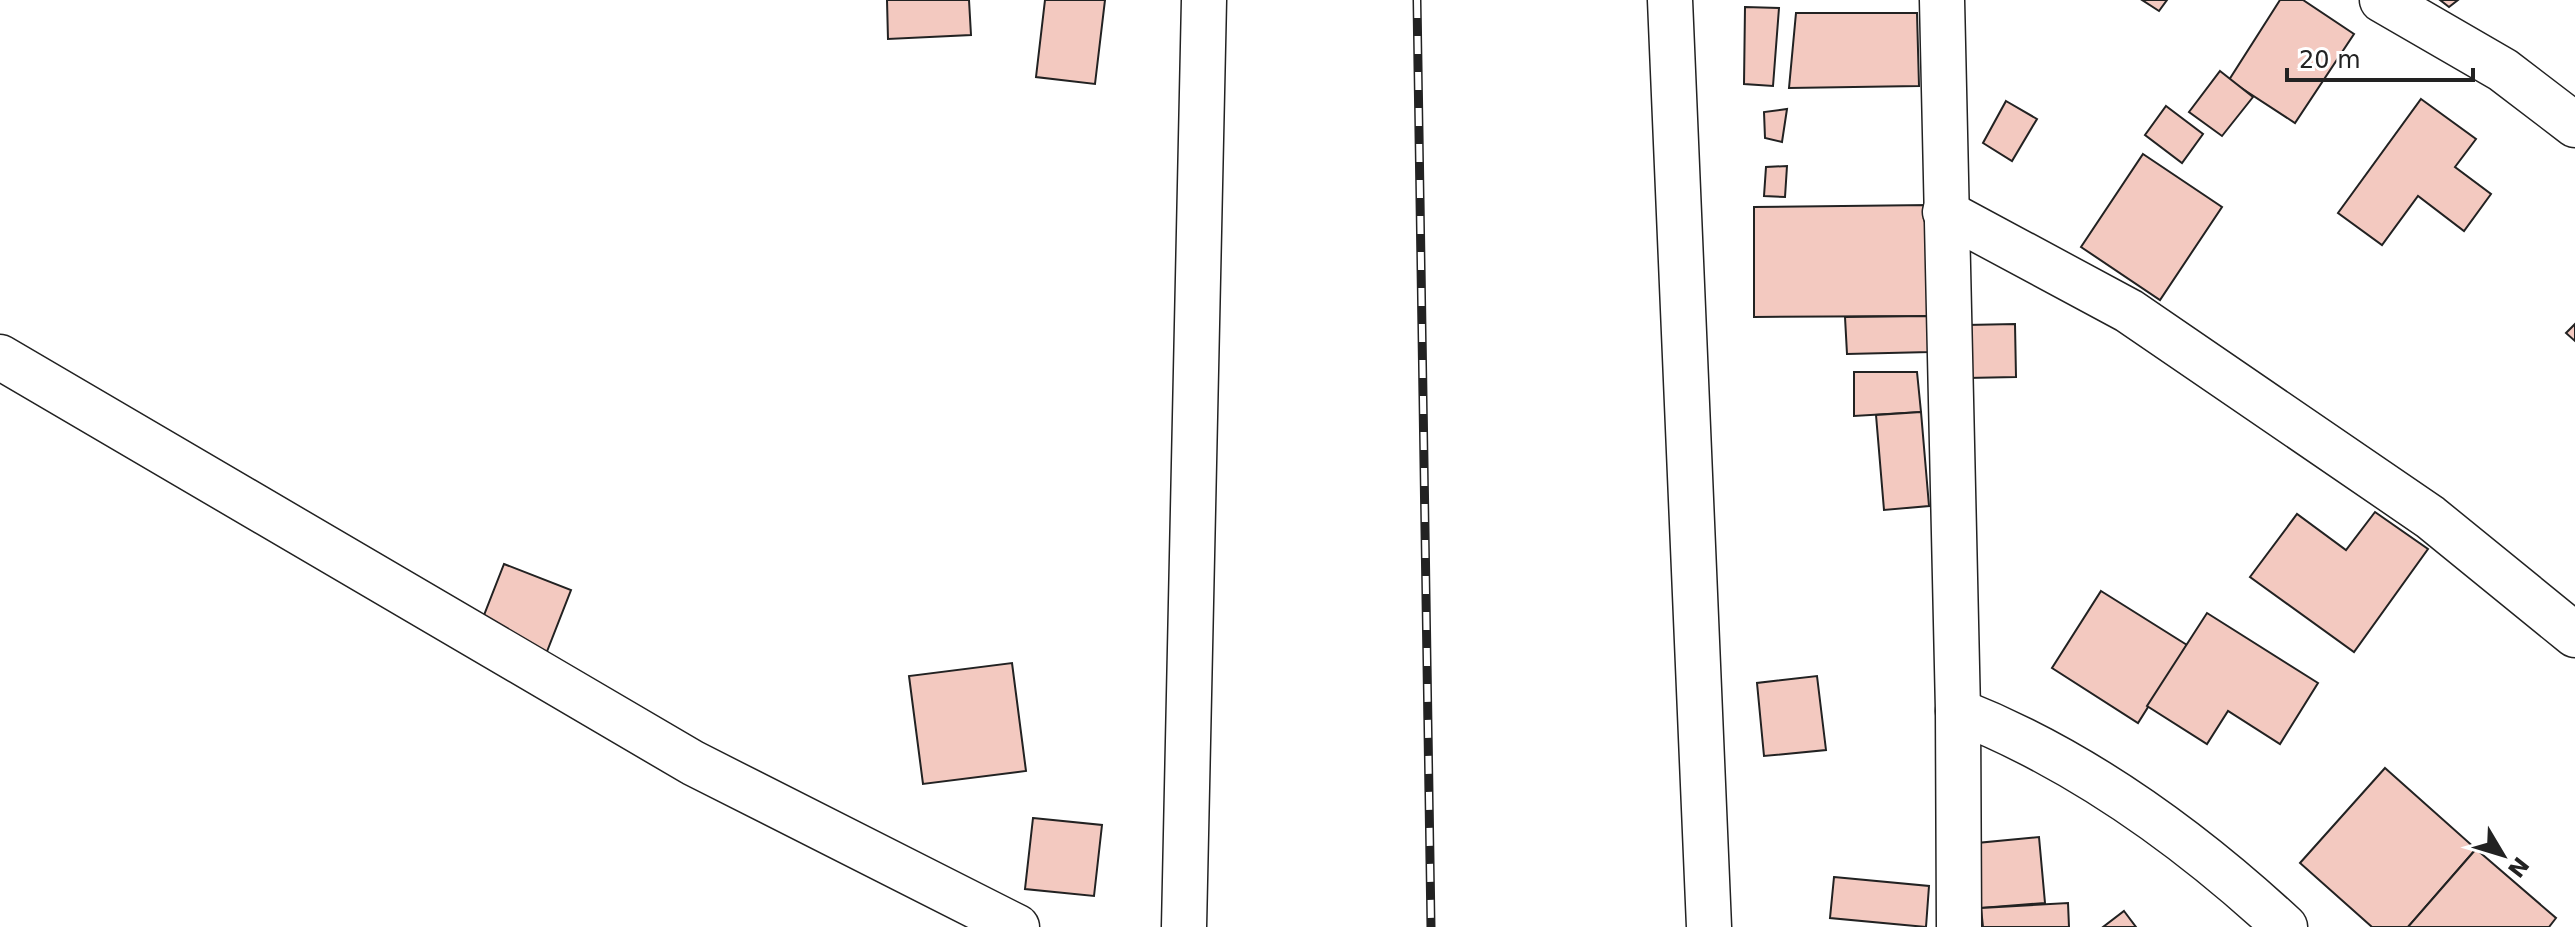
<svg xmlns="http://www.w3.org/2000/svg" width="2575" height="927" font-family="'DejaVu Sans',sans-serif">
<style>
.building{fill:#f3c9c0;stroke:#222;stroke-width:2}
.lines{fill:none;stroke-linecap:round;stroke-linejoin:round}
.minor-casing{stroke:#222;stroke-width:47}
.minor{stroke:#fff;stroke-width:44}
.rail-casing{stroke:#222;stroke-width:9}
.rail{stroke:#fff;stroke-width:6;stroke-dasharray:18;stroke-linecap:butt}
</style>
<rect width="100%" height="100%" fill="#fff"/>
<g class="building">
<path d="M 887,0 L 969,0 L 971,35 L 888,39 Z"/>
<path d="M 1045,0 L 1105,0 L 1095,84 L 1036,77 Z"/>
<path d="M 2142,0 L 2167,0 L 2159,11 Z"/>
<path d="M 2280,0 L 2303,0 L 2354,34 L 2295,123 L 2229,80 Z"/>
<path d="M 2440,0 L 2458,0 L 2449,7 Z"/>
<path d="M 1745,7 L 1779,8 L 1773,86 L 1744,84 Z"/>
<path d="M 1796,13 L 1917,13 L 1919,86 L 1789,88 Z"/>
<path d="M 2220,71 L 2253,97 L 2222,136 L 2189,112 Z"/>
<path d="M 2421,99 L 2476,139 L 2455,167 L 2491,194 L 2464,231 L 2418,196 L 2382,245 L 2338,213 Z"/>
<path d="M 2006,101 L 2037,119 L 2012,161 L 1983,143 Z"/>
<path d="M 2166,106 L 2203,134 L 2182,163 L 2145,135 Z"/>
<path d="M 1787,109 L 1782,142 L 1765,138 L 1764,112 Z"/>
<path d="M 2143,154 L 2222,207 L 2160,300 L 2081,247 Z"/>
<path d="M 1787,166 L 1785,197 L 1764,196 L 1766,167 Z"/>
<path d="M 1929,205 L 1929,316 L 1754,317 L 1754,207 Z"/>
<path d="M 1929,316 L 1930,352 L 1847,354 L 1845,317 Z"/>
<path d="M 2015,324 L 2016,377 L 1967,378 L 1966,325 Z"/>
<path d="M 2575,324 L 2575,341 L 2566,333 Z"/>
<path d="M 1854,372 L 1917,372 L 1921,412 L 1854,416 Z"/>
<path d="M 1921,412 L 1929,506 L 1884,510 L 1876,415 Z"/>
<path d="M 2375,512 L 2428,549 L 2354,652 L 2250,577 L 2297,514 L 2346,550 Z"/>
<path d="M 504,564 L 571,590 L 546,654 L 479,628 Z"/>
<path d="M 2101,591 L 2187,645 L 2138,723 L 2052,668 Z"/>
<path d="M 2207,613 L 2318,683 L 2280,744 L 2228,711 L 2207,744 L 2147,706 Z"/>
<path d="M 1012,663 L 1026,771 L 923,784 L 909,676 Z"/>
<path d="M 1817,676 L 1826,750 L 1764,756 L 1757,683 Z"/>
<path d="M 2385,768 L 2476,849 L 2408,927 L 2372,927 L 2300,863 Z"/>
<path d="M 1033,818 L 1102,825 L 1094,896 L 1025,889 Z"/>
<path d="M 2039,837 L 2045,903 L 1981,908 L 1977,843 Z"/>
<path d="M 2476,849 L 2556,918 L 2549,927 L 2408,927 Z"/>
<path d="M 1834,877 L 1929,886 L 1926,927 L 1830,918 Z"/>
<path d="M 2068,903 L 2069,927 L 1983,927 L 1981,908 Z"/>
<path d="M 2124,911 L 2136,927 L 2103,927 Z"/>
</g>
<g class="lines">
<defs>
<g id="minor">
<path d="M 1670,0 L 1709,927"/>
<path d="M 1942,0 L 1958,711 L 1959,927"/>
<path d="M 2382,0 L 2503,70 L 2575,125"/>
<path d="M 1945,212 L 2129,311 L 2430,517 L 2575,635"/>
<path d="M 0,357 L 693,763 L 1017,927"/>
<path d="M 1958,711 C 2080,759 2189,838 2285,927"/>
<path d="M 1184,927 L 1204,0"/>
</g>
</defs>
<use href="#minor" class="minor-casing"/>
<use href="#minor" class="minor"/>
<defs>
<path id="rail" d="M 1417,0 L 1431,927"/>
</defs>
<use href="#rail" class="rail-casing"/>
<use href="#rail" class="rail"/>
</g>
<g transform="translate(2503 855) rotate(128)" stroke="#ffffff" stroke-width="6" paint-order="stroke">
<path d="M0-6L14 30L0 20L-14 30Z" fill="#222222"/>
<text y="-12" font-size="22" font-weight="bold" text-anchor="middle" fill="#222222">N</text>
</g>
<path d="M2287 68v12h186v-12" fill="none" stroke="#222222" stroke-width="4"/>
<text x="2299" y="68" font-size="24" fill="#222222" stroke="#ffffff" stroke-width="6" paint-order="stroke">20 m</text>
</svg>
